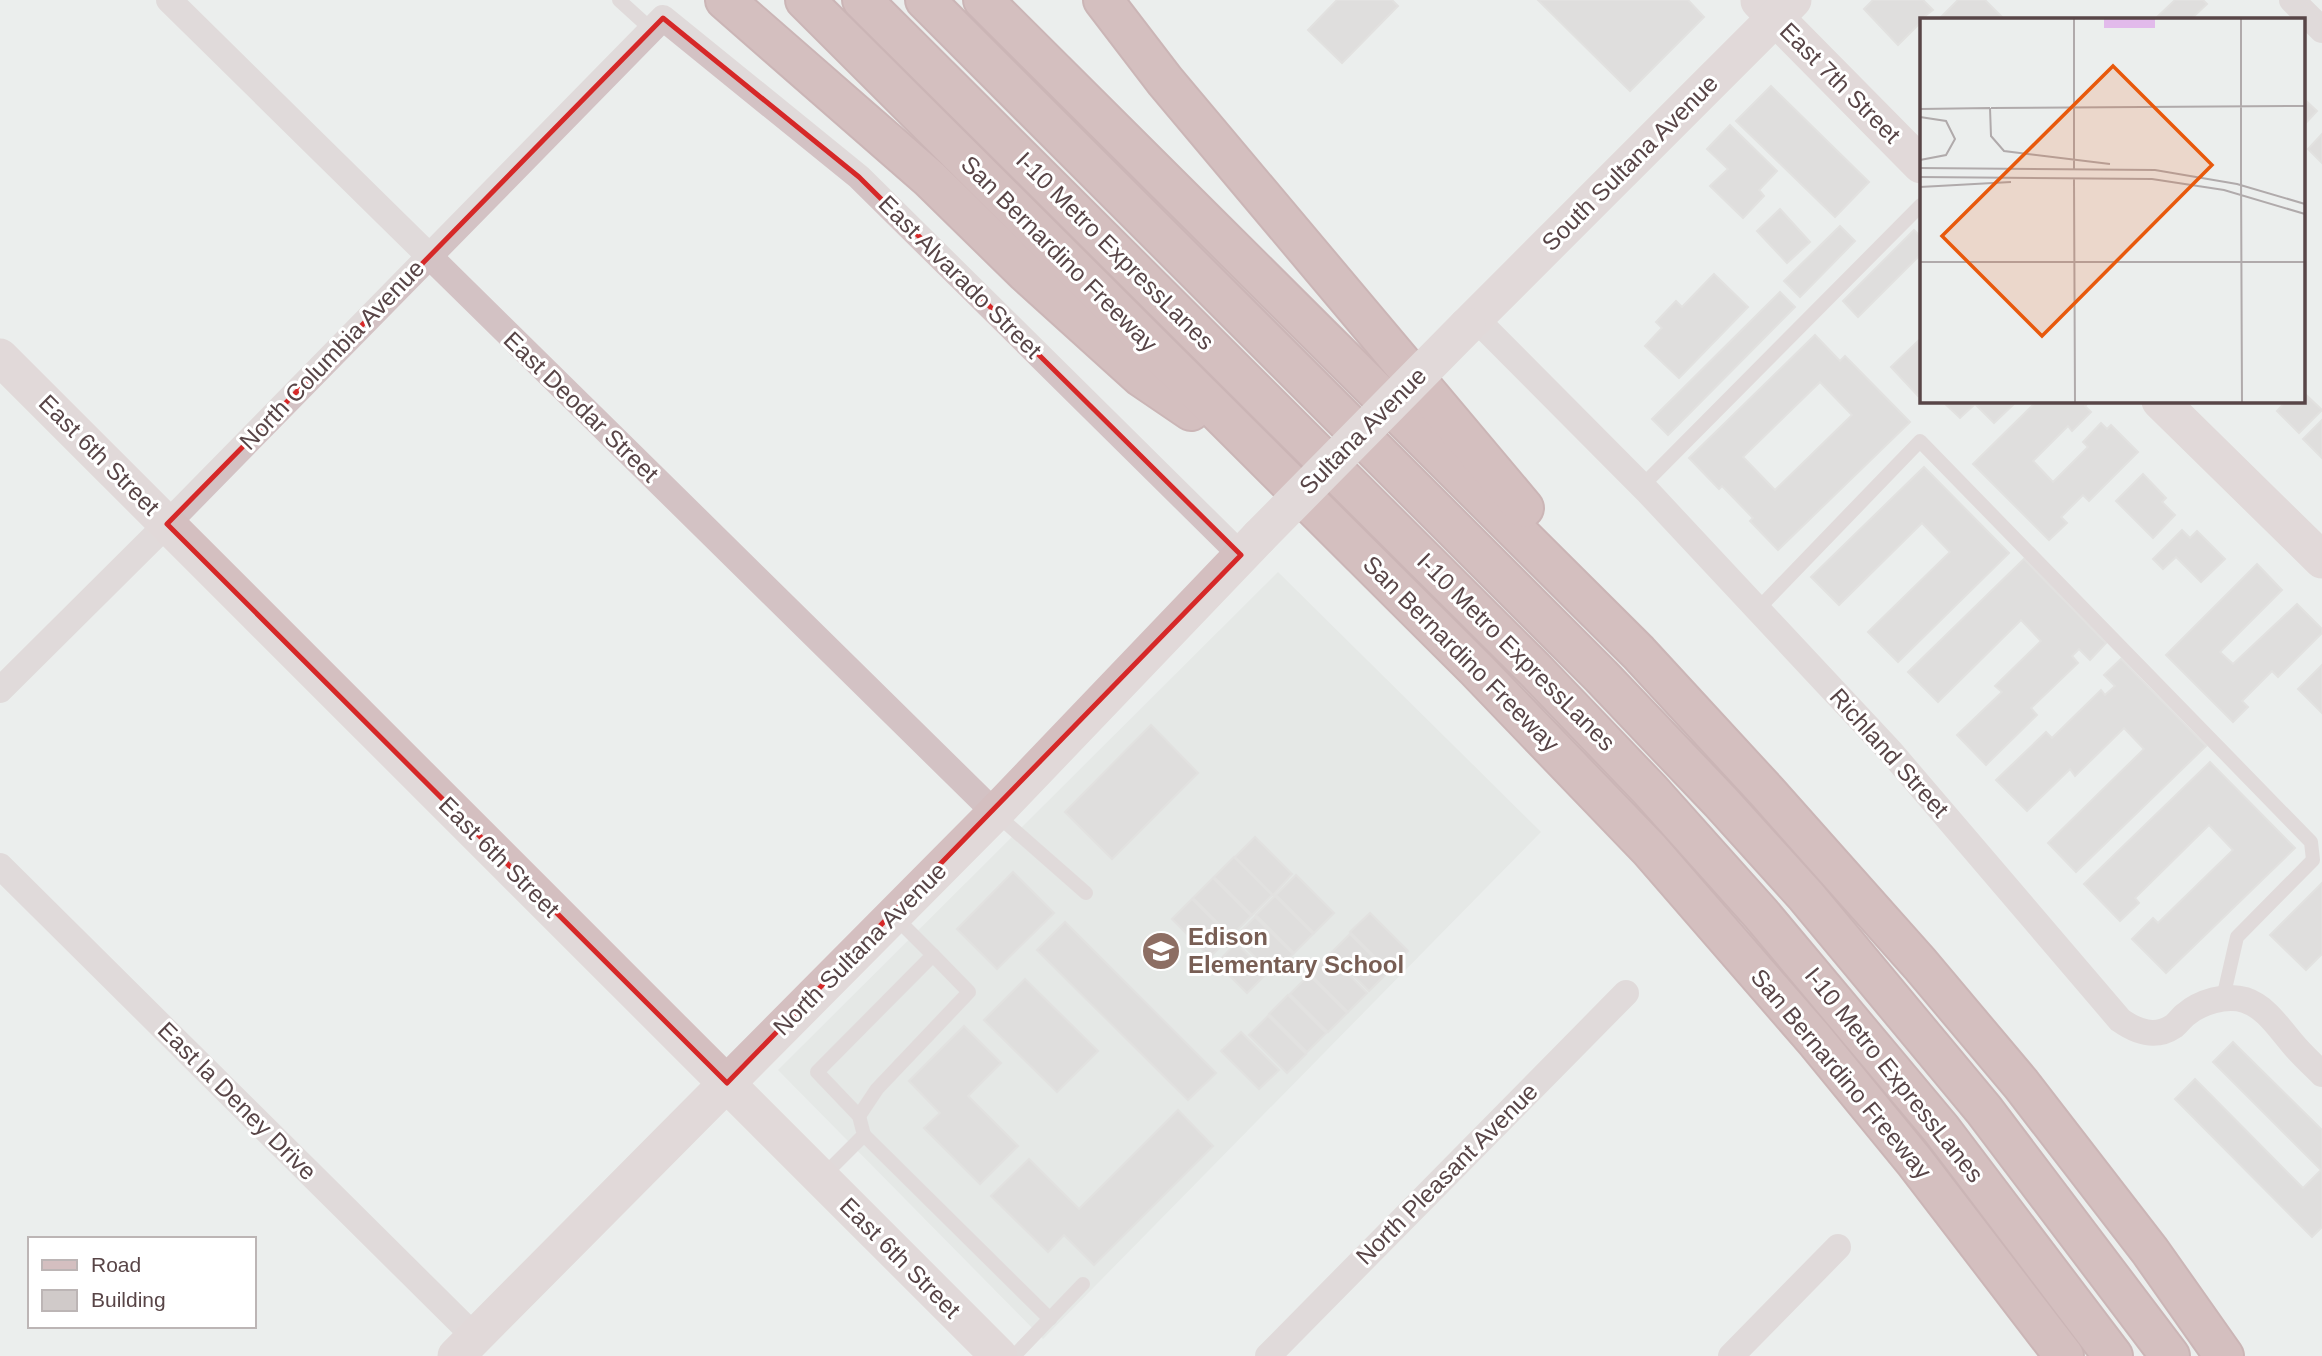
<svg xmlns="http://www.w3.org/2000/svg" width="2322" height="1356" font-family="Helvetica,sans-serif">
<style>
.education{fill:#dddfdd}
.building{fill:#d0cac9;stroke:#d7d1d0;stroke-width:2;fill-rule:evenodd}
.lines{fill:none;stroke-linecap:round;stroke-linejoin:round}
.highway-casing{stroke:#a47073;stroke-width:42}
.lane{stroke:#d3c2c4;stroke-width:14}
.street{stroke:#d3c2c4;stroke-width:26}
.secondary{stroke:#d4bfc0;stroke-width:37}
.highway{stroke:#b98588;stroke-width:38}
.secondary-bridge{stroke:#d4bfc0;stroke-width:37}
.marked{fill:none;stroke:#d62828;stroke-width:5;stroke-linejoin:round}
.labels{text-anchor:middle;stroke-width:6;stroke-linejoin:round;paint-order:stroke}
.street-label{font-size:24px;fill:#584547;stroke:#fff}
.education-label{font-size:24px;font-weight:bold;fill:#785e54;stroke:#fff;text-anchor:start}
.inset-road{fill:none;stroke:#b0aaab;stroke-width:2}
.view{fill:#e8590c;fill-opacity:0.15;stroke:#e8590c;stroke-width:3.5}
.inset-edge{fill:none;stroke:#584547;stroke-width:3.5}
</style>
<rect width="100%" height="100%" fill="#ebeeed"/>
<path class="education" d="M 1278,572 L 1541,832 L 1043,1339 L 778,1070 Z"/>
<g class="building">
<path d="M 1337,0 L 1392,0 L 1398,6 L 1342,63 L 1308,30 Z"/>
<path d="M 1538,0 L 1688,0 L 1704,17 L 1630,91 Z"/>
<path d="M 1873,0 L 1923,0 L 1933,10 L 1921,19 L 1921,22 L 1898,45 L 1864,9 Z"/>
<path d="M 1958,0 L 1985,0 L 2004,19 L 1939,19 Z"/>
<path d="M 2175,0 L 2203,0 L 2207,4 L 2191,19 L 2155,19 Z"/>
<path d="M 1771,86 L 1869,182 L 1835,217 L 1736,121 Z"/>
<path d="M 2303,98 L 2317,111 L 2303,126 Z"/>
<path d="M 1730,125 L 1777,171 L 1759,190 L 1764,196 L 1743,218 L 1710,186 L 1728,169 L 1707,149 Z"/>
<path d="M 2322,134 L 2322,163 L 2308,149 Z"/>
<path d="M 1780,209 L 1810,242 L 1787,263 L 1757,231 Z"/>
<path d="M 1840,226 L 1855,241 L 1800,297 L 1784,281 Z"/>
<path d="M 1914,230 L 1921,237 L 1921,254 L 1858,317 L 1843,301 Z"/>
<path d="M 1714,274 L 1748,307 L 1679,378 L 1645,346 L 1662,328 L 1656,322 L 1676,301 L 1682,307 Z"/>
<path d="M 1780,292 L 1795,307 L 1668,435 L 1652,419 Z"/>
<path d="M 1815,335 L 1840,361 L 1845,356 L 1910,422 L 1778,550 L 1750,521 L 1753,518 L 1722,486 L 1719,489 L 1689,458 ZM 1820,382 L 1852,415 L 1775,490 L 1743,457 Z"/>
<path d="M 1921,338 L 1921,392 L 1918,396 L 1891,367 Z"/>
<path d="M 2303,392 L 2322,410 L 2299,433 L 2277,411 L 2286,401 L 2303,401 Z"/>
<path d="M 1942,401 L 2017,401 L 1994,423 L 1975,404 L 1960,418 Z"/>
<path d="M 2037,401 L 2087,401 L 2088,403 L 2085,406 L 2091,412 L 2072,431 L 2068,426 L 2033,461 L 2053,482 L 2088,447 L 2083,442 L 2101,423 L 2107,429 L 2111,425 L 2138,452 L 2089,501 L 2083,495 L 2061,517 L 2067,523 L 2049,540 L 1973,464 Z"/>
<path d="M 2322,420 L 2322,458 L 2303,439 Z"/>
<path d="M 1924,467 L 2009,553 L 1898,662 L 1868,632 L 1950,552 L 1922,523 L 1839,605 L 1811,577 Z"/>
<path d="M 2143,474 L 2166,498 L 2162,502 L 2175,515 L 2153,538 L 2116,501 Z"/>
<path d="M 2182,530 L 2190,538 L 2197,531 L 2225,559 L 2201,582 L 2176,557 L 2163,569 L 2153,559 Z"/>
<path d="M 2024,559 L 2106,643 L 2090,660 L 2079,649 L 2072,656 L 2078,663 L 2031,708 L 2037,715 L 1986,765 L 1957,735 L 2002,692 L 1995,686 L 2041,641 L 2021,620 L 1938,702 L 1908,672 Z"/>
<path d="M 2257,564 L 2282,590 L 2220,652 L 2233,664 L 2297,604 L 2322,629 L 2322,633 L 2278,677 L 2272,671 L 2242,701 L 2248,707 L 2233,722 L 2166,655 Z"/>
<path d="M 2121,659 L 2206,746 L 2076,872 L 2048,843 L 2144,749 L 2124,728 L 2075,776 L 2070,769 L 2027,811 L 1996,780 L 2046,732 L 2052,738 L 2101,690 L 2105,695 L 2115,686 L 2104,675 Z"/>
<path d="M 2322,665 L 2322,713 L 2298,689 Z"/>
<path d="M 1151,725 L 1198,773 L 1112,859 L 1065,812 Z"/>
<path d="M 2210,762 L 2295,848 L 2166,973 L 2132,939 L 2153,918 L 2158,923 L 2233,850 L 2209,825 L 2135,898 L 2139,903 L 2120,921 L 2084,884 Z"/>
<path d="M 1255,837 L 1292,874 L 1273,895 L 1235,857 Z"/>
<path d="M 1234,857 L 1272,895 L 1252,915 L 1214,877 Z"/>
<path d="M 1013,872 L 1054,913 L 997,969 L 957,929 Z"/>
<path d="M 1296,875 L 1334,913 L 1314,933 L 1276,895 Z"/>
<path d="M 1213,878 L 1251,916 L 1231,936 L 1193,898 Z"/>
<path d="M 2322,883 L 2322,954 L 2306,970 L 2270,935 Z"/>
<path d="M 1275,896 L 1313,934 L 1294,953 L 1256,915 Z"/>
<path d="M 1192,899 L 1230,937 L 1210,957 L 1172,919 Z"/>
<path d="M 1370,913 L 1408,951 L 1388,970 L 1350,932 Z"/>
<path d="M 1255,917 L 1293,954 L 1273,975 L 1235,937 Z"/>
<path d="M 1065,922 L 1216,1073 L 1188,1100 L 1037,950 Z"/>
<path d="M 1350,934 L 1388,972 L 1369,991 L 1331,953 Z"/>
<path d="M 1236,943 L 1267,973 L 1247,993 L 1217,963 Z"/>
<path d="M 1329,955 L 1367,993 L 1348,1012 L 1310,974 Z"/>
<path d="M 1309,975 L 1347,1013 L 1328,1032 L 1290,994 Z"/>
<path d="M 1025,979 L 1098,1051 L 1057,1092 L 984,1020 Z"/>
<path d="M 1288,995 L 1326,1033 L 1307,1052 L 1269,1014 Z"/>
<path d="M 1268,1016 L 1306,1054 L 1287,1073 L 1249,1035 Z"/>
<path d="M 964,1026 L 1001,1063 L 968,1096 L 1018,1146 L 980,1184 L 924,1128 L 940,1113 L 909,1081 Z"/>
<path d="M 1241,1032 L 1279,1070 L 1259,1089 L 1221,1051 Z"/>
<path d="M 2233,1042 L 2322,1130 L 2322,1227 L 2312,1237 L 2175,1099 L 2195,1079 L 2303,1188 L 2321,1170 L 2213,1062 Z"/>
<path d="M 1178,1110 L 1213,1146 L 1094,1265 L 1064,1235 L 1048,1252 L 991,1196 L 1029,1159 L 1079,1209 Z"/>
</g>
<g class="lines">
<defs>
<g id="highway">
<path d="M 725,0 L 930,179 L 1026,273 L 1141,377 L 1191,411"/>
<path d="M 805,0 L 1476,669 L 1650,850 L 1815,1040 L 1915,1162 L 2064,1356"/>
<path d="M 862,0 L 1534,669 L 1650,790 L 1761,914 L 1941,1129 L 2113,1356"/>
<path d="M 925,0 L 1601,676 L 1720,801 L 1806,896 L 1984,1110 L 2170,1356"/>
<path d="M 983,0 L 1638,652 L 1767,792 L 1920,964 L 2021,1084 L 2150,1251 L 2224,1356"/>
<path d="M 1103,0 L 1165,81 L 1524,508"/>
</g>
</defs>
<use href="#highway" class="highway-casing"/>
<g class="lane">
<path d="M 619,0 L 652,30"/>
<path d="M 1642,486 L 1921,205"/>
<path d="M 1758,609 L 1920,441 L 2311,842 L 2313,860 L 2237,937 L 2223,998"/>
<path d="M 996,814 L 1086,893"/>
<path d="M 859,1116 L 877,1089 L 969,992 L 933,955"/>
<path d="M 864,1135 L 1050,1319"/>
<path d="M 822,1177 L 864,1135 L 859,1116 L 817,1072 L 933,955 L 895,917"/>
<path d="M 1014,1356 L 1083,1284"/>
</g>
<g class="street">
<path d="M 169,0 L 995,813"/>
<path d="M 2292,0 L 2322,30"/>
<path d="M 1475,318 L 1648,492 L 1891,752 L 2120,1020 C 2137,1032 2155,1039 2174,1026 C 2178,1023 2181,1018 2185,1015 C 2200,1002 2226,994 2245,1000 C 2266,1007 2279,1028 2292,1043 C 2301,1054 2312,1064 2322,1074"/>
<path d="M 0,690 L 167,524 L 663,18 L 859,177 L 1241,555"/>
<path d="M 0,866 L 475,1337"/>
<path d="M 1268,1356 L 1626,993"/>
<path d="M 1731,1356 L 1838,1247"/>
</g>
<g class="secondary">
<path d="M 1759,1 L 1921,165"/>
<path d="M 1467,326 L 1793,0"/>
<path d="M 0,357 L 999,1356"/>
<path d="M 2160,401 L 2322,560"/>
<path d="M 456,1356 L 995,813 L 1259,537"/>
</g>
<use href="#highway" class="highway"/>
<path class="secondary-bridge" d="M 1259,537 L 1467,326"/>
</g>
<path d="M0 0H2322V1356H0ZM 663,18 L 859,177 L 1241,555 L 727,1083 L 167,524 Z" fill="#ebeeed" fill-opacity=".55" fill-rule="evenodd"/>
<path class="marked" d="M 663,18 L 859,177 L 1241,555 L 727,1083 L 167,524 Z"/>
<defs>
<symbol id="school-disc" viewBox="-11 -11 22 22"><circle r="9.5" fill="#8d6e63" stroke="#fff"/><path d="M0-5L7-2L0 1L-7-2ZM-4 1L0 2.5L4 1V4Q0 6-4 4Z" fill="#fff"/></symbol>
</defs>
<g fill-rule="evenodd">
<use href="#school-disc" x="1139" y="929" width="44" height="44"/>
</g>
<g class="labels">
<g class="street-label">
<text transform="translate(1840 83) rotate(45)" y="8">East 7th Street</text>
<text transform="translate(1630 163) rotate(-45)" y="8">South Sultana Avenue</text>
<text transform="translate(1115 251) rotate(45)" y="8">I-10 Metro ExpressLanes</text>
<text transform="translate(1059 254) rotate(45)" y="8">San Bernardino Freeway</text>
<text transform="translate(960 277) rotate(45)" y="8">East Alvarado Street</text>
<text transform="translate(332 355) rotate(-46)" y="8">North Columbia Avenue</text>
<text transform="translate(581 407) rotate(44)" y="8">East Deodar Street</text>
<text transform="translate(1363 431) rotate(-45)" y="8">Sultana Avenue</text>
<text transform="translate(99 455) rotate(45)" y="8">East 6th Street</text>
<text transform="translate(1516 652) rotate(45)" y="8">I-10 Metro ExpressLanes</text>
<text transform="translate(1461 654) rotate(45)" y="8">San Bernardino Freeway</text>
<text transform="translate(1889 753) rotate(48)" y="8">Richland Street</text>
<text transform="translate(499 857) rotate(45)" y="8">East 6th Street</text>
<text transform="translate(860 949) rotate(-45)" y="8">North Sultana Avenue</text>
<text transform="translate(1841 1074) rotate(50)" y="8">San Bernardino Freeway</text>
<text transform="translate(1894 1075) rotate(51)" y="8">I-10 Metro ExpressLanes</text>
<text transform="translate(237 1101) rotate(45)" y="8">East la Deney Drive</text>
<text transform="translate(1447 1174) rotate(-45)" y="8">North Pleasant Avenue</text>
<text transform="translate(900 1258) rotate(45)" y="8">East 6th Street</text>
</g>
<g class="education-label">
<text x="1188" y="945">Edison<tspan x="1188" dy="28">Elementary School</tspan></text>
</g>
</g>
<g transform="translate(1920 18)">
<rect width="385" height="385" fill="#ebeeed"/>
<path d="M 184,1 L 235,1 L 235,10 L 184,10 Z" fill="#e2baeb"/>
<path class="inset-road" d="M 154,1 L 154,152M 321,1 L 321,155M 70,90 L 71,118 L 84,133 L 190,146M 71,90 L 385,88M 0,91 L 70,90M 0,99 L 26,103 L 35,121 L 26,137 L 0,142M 0,150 L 235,152 L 317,166 L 385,186M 321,155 L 322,384M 0,159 L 232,161 L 304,172 L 385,196M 154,161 L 155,384M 0,169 L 91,164M 0,244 L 385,244"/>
<path class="view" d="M 193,48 L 292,147 L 122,318 L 22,218 Z"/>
<rect width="385" height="385" class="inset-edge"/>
</g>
<rect x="28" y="1237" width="228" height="91" fill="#ffffff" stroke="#bcb5b5" stroke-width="2"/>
<rect x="42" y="1260" width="35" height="10" fill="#d4bfc0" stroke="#bcb5b5" stroke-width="2"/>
<text x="91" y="1272" font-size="21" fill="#584547">Road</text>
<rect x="42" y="1290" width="35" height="21" fill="#d0cac9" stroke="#bcb5b5" stroke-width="2"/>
<text x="91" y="1307" font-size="21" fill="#584547">Building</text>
</svg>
